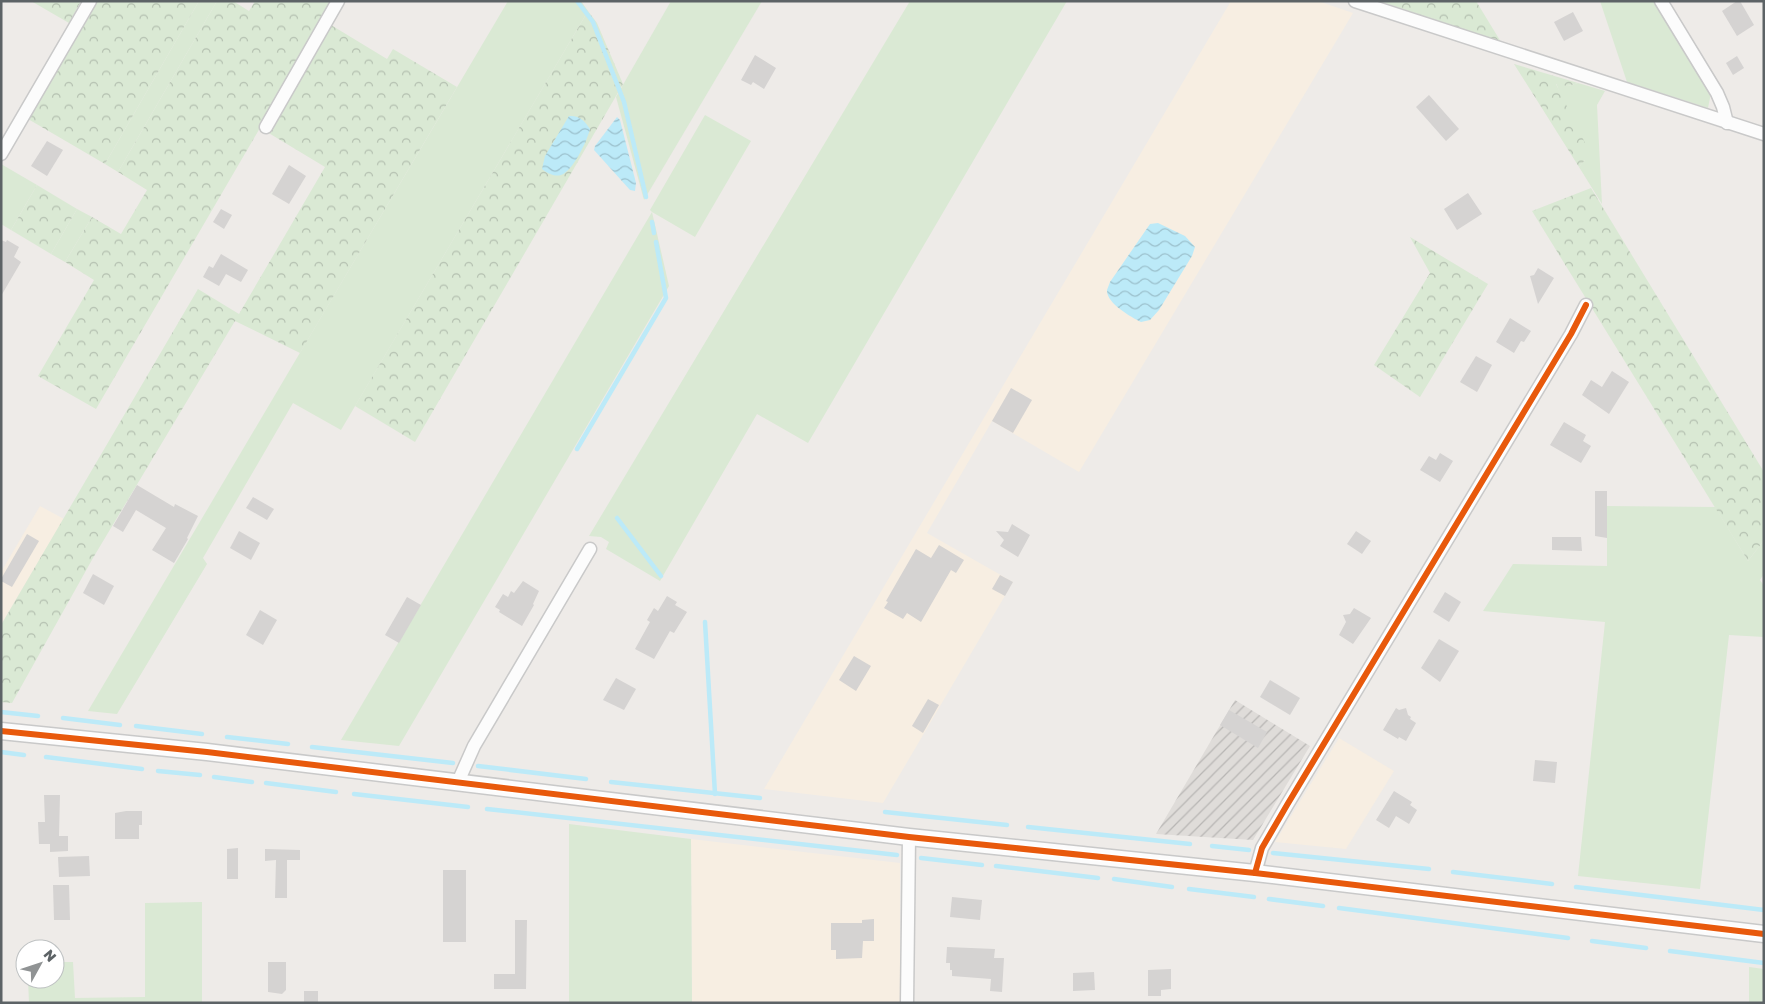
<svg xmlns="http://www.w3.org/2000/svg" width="1765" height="1004" font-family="'Golos Text',sans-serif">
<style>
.commercial{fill:#f7eee2}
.industrial{fill:url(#industrial-furrows)}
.green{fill:#dae9d4}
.forest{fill:url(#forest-crowns)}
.water{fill:url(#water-waves)}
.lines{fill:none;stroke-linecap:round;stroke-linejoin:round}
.stream{stroke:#bceaf8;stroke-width:4.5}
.building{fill:#d5d3d2}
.minor-casing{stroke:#c9c9c9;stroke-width:15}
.tertiary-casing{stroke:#c9c9c9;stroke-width:19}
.minor{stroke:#fcfcfc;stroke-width:12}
.tertiary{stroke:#fcfcfc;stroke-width:16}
.cycleway-casing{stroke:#fff;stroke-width:9}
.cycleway{stroke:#e8590c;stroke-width:6}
</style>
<defs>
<pattern id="industrial-furrows" width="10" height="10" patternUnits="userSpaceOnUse" patternTransform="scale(1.25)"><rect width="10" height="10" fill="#dfdcd9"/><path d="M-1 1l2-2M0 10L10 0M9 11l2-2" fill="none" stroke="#b8b6b4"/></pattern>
<pattern id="forest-crowns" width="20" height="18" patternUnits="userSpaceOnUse" patternTransform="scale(1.25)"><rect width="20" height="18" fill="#dae9d4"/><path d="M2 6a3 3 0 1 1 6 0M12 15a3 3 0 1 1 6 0" fill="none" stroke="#b4c0b0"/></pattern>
<pattern id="water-waves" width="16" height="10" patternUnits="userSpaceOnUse" patternTransform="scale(1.25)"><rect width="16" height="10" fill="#bceaf8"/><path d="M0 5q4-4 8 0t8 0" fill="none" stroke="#9cc1cd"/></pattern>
</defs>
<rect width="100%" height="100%" fill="#eeebe8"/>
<g class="commercial">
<path d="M 1231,1 L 1318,1 L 1353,13 L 1079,472 L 992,421 L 927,533 L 1013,582 L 883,803 L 764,789 Z"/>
<path d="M 40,506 L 64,519 L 1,625 L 1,572 Z"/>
<path d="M 1339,738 L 1394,771 L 1346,849 L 1275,842 Z"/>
<path d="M 691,839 L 900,863 L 900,1003 L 692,1003 Z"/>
</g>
<path class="industrial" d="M 1235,700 L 1310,746 L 1253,840 L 1156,834 Z"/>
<g class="green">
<path d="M 199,1 L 217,1 L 118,172 L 105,164 Z"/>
<path d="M 508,1 L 581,1 L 588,11 L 341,430 L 293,403 L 203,558 L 207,564 L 117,714 L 88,711 Z"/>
<path d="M 671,1 L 762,1 L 644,200 L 616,97 Z"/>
<path d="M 910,1 L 1067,1 L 808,443 L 757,414 L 660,581 L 606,549 L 609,542 L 601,537 L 589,536 Z"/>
<path d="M 1600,1 L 1656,1 L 1711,93 L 1708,108 L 1627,82 Z"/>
<path d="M 1556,83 L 1568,86 L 1578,83 L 1605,91 L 1597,105 L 1602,204 L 1579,167 L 1585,160 Z"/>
<path d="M 705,115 L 751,141 L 695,237 L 652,212 L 669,286 L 399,746 L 341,740 L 649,217 L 652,212 L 650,210 Z"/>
<path d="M 1,164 L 37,185 L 11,230 L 1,224 Z"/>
<path d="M 77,209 L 92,217 L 65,262 L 51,254 Z"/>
<path d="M 1607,506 L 1715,507 L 1748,561 L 1764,540 L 1764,574 L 1760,580 L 1764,586 L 1764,637 L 1729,635 L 1700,889 L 1578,876 L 1605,622 L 1483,611 L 1513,564 L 1607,566 Z"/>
<path d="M 569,824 L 691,839 L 692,1003 L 569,1003 Z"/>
<path d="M 202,902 L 202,1003 L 29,1003 L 28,979 L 55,979 L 55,962 L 73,962 L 75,998 L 145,997 L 145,903 Z"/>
<path d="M 1749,967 L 1764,969 L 1764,1003 L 1749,1003 Z"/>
</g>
<g class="forest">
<path d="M 31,1 L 81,1 L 69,23 Z"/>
<path d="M 97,1 L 199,1 L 105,164 L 28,119 Z"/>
<path d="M 217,1 L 233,1 L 249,11 L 255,1 L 334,1 L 96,409 L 38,376 L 94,280 L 65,262 L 92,217 L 121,234 L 147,190 L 118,172 Z"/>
<path d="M 1379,1 L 1476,1 L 1501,42 Z"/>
<path d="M 588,11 L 597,23 L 623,84 L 415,442 L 355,406 Z"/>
<path d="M 331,25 L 387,59 L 393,49 L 457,87 L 300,353 L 235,321 L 93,558 L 12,703 L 1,702 L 1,625 L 198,289 L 239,314 L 325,167 L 267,132 Z"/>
<path d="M 1514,64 L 1578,83 L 1568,86 L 1556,84 L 1586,145 L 1585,160 L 1579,167 Z"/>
<path d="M 37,185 L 77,209 L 51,254 L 11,230 Z"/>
<path d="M 1591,188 L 1764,472 L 1764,540 L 1748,561 L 1532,211 Z"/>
<path d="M 1410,237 L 1488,284 L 1420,397 L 1374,365 L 1430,273 Z"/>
</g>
<g class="water">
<path d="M 569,116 C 579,115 585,121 590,129 C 587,141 573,171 561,175 C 554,177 547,173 542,169 L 545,156 Z"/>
<path d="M 617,117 L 620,120 L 636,183 L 635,191 L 630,190 L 594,150 L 595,146 Z"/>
<path d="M 1158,223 L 1185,236 L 1195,247 L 1192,256 L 1159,310 L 1150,320 L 1141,322 C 1131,317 1106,303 1107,290 C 1108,287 1109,285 1110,282 L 1150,224 Z"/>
</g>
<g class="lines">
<g class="stream">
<path d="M 577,1 L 593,22 L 624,102 L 646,197"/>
<path d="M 652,222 L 654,233"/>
<path d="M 577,449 L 666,298 L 656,242"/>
<path d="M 617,518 L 661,576"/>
<path d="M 705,622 L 715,794"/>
<path d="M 1,712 L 38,716"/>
<path d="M 63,718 L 120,725"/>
<path d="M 136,726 L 202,734"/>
<path d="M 227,737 L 288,744"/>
<path d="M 312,747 L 453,763"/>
<path d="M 1,752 L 24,755"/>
<path d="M 46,757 L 142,769"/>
<path d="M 478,766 L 586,779"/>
<path d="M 158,771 L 200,775"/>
<path d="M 214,777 L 252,782"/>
<path d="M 611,782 L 760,798"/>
<path d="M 266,783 L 336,792"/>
<path d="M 354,794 L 468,807"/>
<path d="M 487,809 L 897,855"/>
<path d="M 885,812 L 1007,825"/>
<path d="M 1028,827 L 1190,844"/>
<path d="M 1212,846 L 1249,850"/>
<path d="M 1273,853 L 1429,869"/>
<path d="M 921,858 L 982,865"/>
<path d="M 996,866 L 1098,878"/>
<path d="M 1453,872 L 1552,884"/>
<path d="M 1114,879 L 1172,887"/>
<path d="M 1576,887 L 1764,910"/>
<path d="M 1189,889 L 1254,897"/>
<path d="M 1269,899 L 1323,906"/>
<path d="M 1339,908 L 1568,938"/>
<path d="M 1592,941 L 1646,948"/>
<path d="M 1670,951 L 1764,963"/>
</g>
</g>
<g class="building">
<path d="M 1737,1 L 1740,1 L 1754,25 L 1737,36 L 1722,11 Z"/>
<path d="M 1573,12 L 1583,31 L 1564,41 L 1554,22 Z"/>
<path d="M 755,55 L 776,68 L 764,89 L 753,82 L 751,85 L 741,80 Z"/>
<path d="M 1737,56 L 1744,68 L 1733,75 L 1726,63 Z"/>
<path d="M 1429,95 L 1459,129 L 1446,141 L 1416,107 Z"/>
<path d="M 47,141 L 63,150 L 47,176 L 31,166 Z"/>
<path d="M 289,165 L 306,176 L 289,204 L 272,194 Z"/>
<path d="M 1468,193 L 1482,214 L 1457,230 L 1444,209 Z"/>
<path d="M 221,209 L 232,215 L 224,229 L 213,222 Z"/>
<path d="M 1,240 L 6,242 L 7,240 L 19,247 L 14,257 L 21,262 L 1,296 Z"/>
<path d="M 221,254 L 248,270 L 241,282 L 226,274 L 219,286 L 203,277 L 209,266 L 213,268 Z"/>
<path d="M 1538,268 L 1554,278 L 1538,304 L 1530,276 L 1534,275 Z"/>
<path d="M 1510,318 L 1531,331 L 1524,342 L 1521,341 L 1514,353 L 1496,342 Z"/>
<path d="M 1476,356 L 1492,365 L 1477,392 L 1460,382 Z"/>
<path d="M 1612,371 L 1629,382 L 1609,414 L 1582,395 L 1591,380 L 1602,387 Z"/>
<path d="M 1011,388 L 1032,400 L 1013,433 L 992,421 Z"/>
<path d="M 1564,422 L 1586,435 L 1583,441 L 1591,446 L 1581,463 L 1550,445 Z"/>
<path d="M 1440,453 L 1453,461 L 1440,482 L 1420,470 L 1429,456 L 1436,460 Z"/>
<path d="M 137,485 L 174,507 L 175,504 L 198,516 L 187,538 L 188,539 L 174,563 L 152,550 L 166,528 L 136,510 L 123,532 L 113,526 Z"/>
<path d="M 1595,491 L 1607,491 L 1607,538 L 1595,536 Z"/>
<path d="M 253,497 L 274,509 L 267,520 L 246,508 Z"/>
<path d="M 1012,524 L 1030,535 L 1018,557 L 1000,546 L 1004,540 L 996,531 L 1008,532 Z"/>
<path d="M 239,531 L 260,543 L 251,560 L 230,548 Z"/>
<path d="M 1356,531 L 1371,541 L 1362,554 L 1347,544 Z"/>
<path d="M 27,534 L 39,541 L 12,587 L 1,581 L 1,579 Z"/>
<path d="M 1552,537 L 1581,537 L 1582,551 L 1552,550 Z"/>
<path d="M 939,545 L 964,560 L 956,573 L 951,570 L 921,622 L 907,613 L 903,619 L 884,608 L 888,602 L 886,601 L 916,549 L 931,558 Z"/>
<path d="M 93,574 L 114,586 L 104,605 L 83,593 Z"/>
<path d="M 1000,575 L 1013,582 L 1005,596 L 992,589 Z"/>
<path d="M 523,581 L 539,591 L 533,604 L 534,605 L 522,626 L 499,612 L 500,610 L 495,607 L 503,594 L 508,597 L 511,591 L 514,593 Z"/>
<path d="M 1445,592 L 1461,602 L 1449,622 L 1433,612 Z"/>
<path d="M 667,596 L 677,602 L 675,605 L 687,612 L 674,633 L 670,631 L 654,659 L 635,649 L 650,622 L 647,620 L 654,608 L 658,611 Z"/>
<path d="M 407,597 L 421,605 L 399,643 L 385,635 Z"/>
<path d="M 1354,608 L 1371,618 L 1353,644 L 1339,635 L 1346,622 L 1343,615 L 1350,614 Z"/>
<path d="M 260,610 L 277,620 L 263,645 L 246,635 Z"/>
<path d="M 1439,639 L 1459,651 L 1440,682 L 1421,668 Z"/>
<path d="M 854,656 L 871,666 L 856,691 L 839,680 Z"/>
<path d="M 616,678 L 636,689 L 624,710 L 603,700 Z"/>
<path d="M 1270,680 L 1300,698 L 1290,715 L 1260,697 Z"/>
<path d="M 928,699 L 939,705 L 923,733 L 912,726 Z"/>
<path d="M 1396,708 L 1399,710 L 1406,708 L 1408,715 L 1411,717 L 1410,719 L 1416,723 L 1406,741 L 1399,737 L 1398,739 L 1383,730 Z"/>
<path d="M 1229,710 L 1267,732 L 1258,748 L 1220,725 Z"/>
<path d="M 1535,760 L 1557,762 L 1555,783 L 1533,781 Z"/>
<path d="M 1394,791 L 1412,802 L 1410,805 L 1417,810 L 1409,824 L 1396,816 L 1389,828 L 1376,820 Z"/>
<path d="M 44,795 L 60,795 L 59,836 L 68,836 L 68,851 L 50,852 L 50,844 L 39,844 L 38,822 L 45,822 Z"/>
<path d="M 126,811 L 142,811 L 142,825 L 139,825 L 139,839 L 115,839 L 115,813 Z"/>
<path d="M 238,848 L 238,879 L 227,879 L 227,849 Z"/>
<path d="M 265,849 L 300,850 L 300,860 L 287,860 L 287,898 L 275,898 L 276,860 L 265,861 Z"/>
<path d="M 89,856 L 90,876 L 59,877 L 58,857 Z"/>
<rect x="443" y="870" width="23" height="72"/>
<path d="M 53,885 L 69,885 L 70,920 L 54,920 Z"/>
<path d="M 952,897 L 982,900 L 980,920 L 950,917 Z"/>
<path d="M 874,919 L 874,941 L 863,941 L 862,958 L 836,959 L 836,950 L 831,950 L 831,923 L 862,923 L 862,920 Z"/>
<path d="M 515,920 L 527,920 L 526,989 L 494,989 L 494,974 L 515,974 Z"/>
<path d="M 947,947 L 995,949 L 994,958 L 1004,958 L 1002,992 L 990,991 L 991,979 L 952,976 L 952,970 L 950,970 L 950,963 L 946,963 Z"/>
<path d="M 268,962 L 286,962 L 286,990 L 282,994 L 268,992 Z"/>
<path d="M 1171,969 L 1171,989 L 1161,990 L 1161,996 L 1148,996 L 1148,970 Z"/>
<path d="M 1094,972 L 1095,990 L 1073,991 L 1073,973 Z"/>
<rect x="304" y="991" width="14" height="12"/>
</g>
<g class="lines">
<defs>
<g id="minor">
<path d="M 1355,1 L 1764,134"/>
<path d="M 1661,1 L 1717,93 L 1723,107 L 1727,123"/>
<path d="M 266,127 L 338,1"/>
<path d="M 1,154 L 90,1"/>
<path d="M 458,782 L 474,746 L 590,549"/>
<path d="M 1255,873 L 1262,848 L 1287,805 L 1571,334 L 1586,305"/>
<path d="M 907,1003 L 909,837"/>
</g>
<path id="tertiary" d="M 1,731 L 207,752 L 909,837 L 1255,873 L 1764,934"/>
</defs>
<use href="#minor" class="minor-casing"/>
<use href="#tertiary" class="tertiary-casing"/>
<use href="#minor" class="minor"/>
<use href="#tertiary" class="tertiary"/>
<defs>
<g id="cycleway">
<path d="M 1,731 L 207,752 L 909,837 L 1255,873 L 1764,934"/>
<path d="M 1255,873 L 1262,848 L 1287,805 L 1571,334 L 1586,305"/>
</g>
</defs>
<use href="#cycleway" class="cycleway-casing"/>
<use href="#cycleway" class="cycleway"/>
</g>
<rect width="1765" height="1004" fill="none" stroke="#5d6366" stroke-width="5"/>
<g transform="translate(40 964) rotate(50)"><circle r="24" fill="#ffffff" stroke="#bec1c2"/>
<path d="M0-4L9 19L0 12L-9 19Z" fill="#909394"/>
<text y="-8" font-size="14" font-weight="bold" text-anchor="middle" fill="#5d6366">N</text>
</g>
</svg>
